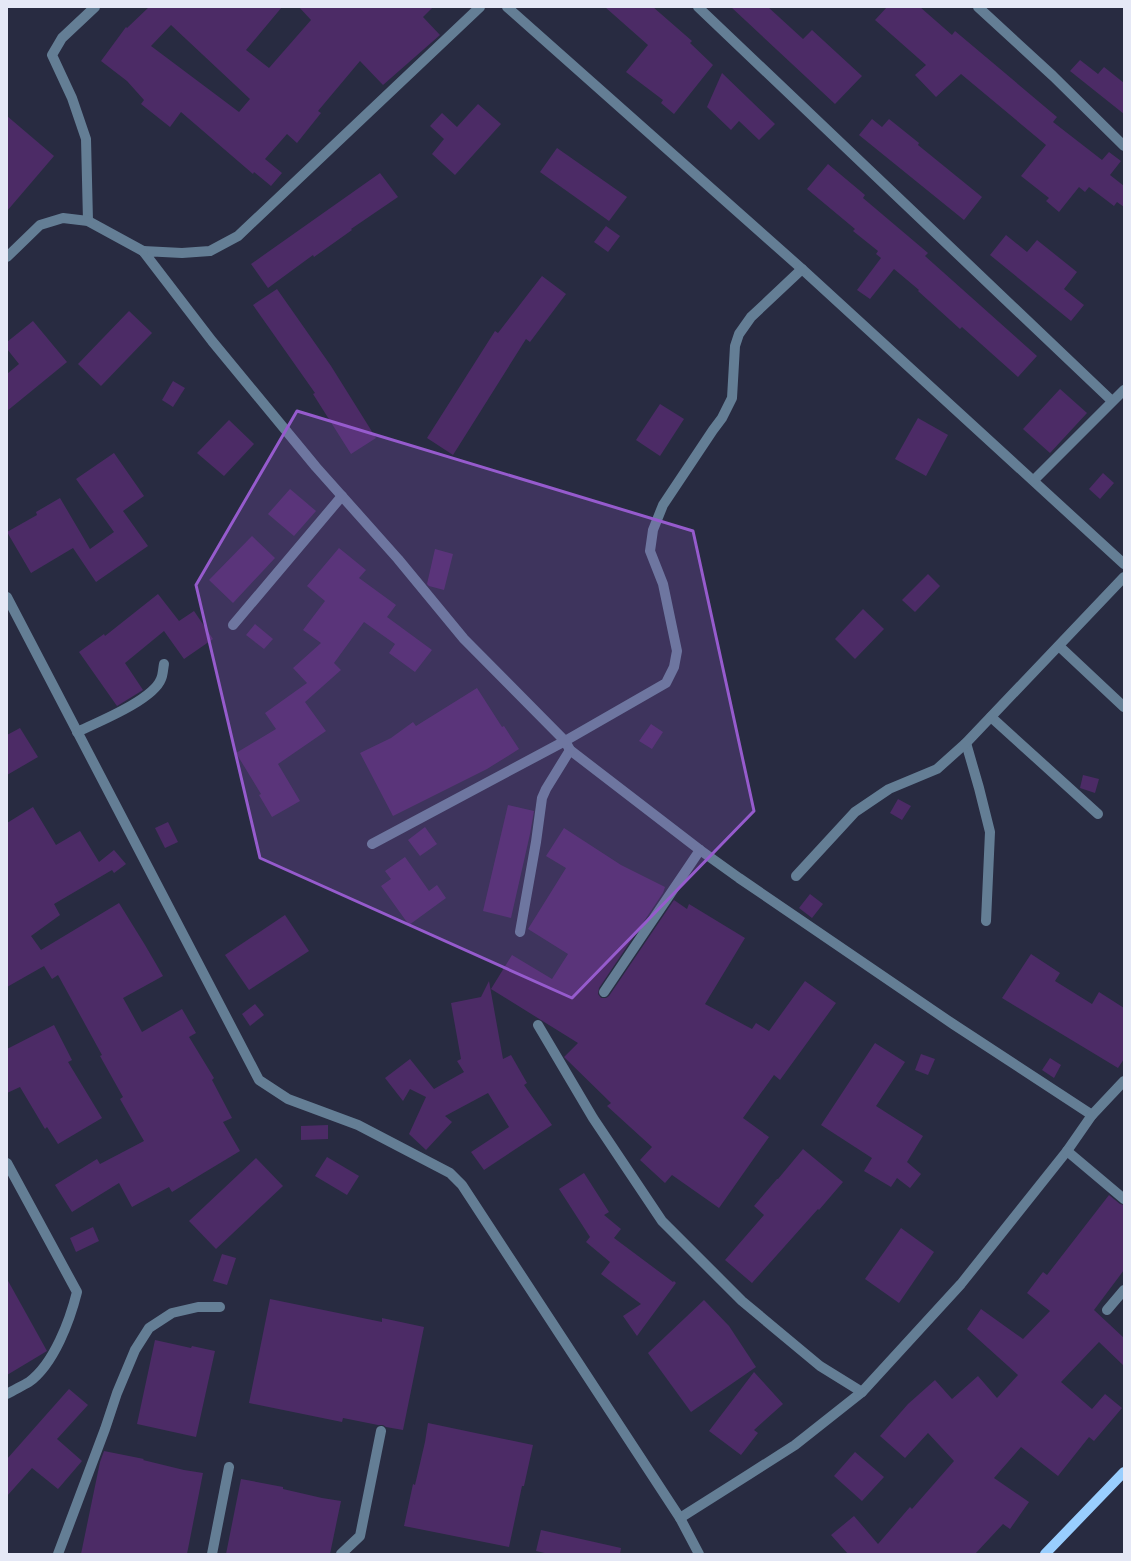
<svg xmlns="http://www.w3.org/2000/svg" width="1131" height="1561" font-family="'Public Sans',sans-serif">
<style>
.building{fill:#4c2b66;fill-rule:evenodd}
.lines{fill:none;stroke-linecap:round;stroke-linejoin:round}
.minor{stroke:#647e95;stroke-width:10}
.major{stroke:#99cefe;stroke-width:10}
.marked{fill:#965bcd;fill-opacity:0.2;stroke:#965bcd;stroke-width:3;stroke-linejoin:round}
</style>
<rect width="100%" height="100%" fill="#282b41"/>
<g class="building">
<path d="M 149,7 L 282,7 L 246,50 L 269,68 L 311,20 L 299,7 L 433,7 L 423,17 L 440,35 L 383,85 L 360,61 L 318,111 L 321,113 L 297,143 L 287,134 L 265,159 L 282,173 L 271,186 L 254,172 L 253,174 L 181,112 L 170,127 L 141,104 L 144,100 L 127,81 L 101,61 L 126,27 L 127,28 ZM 171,25 L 250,99 L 239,112 L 151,46 Z"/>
<path d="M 605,7 L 653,7 L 692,41 L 690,43 L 713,65 L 674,114 L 661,103 L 663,100 L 626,72 L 648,45 Z"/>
<path d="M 731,7 L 768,7 L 803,39 L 812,30 L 862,76 L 835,104 Z"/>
<path d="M 887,7 L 920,7 L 952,35 L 955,31 L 1057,117 L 1053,122 L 1102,160 L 1109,152 L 1121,161 L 1110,175 L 1124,186 L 1124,207 L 1117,202 L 1114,206 L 1089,187 L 1085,192 L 1079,187 L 1059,212 L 1046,201 L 1049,198 L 1021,176 L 1046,145 L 961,74 L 936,97 L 915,75 L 926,65 L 875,20 Z"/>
<path d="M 1080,60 L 1098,74 L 1104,67 L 1124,83 L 1124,114 L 1070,71 Z"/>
<path d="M 722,73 L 775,124 L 759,140 L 739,121 L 731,130 L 707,107 Z"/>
<path d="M 478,104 L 501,124 L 455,175 L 432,154 L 444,139 L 430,126 L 442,113 L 457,127 Z"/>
<path d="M 7,116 L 54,156 L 7,211 Z"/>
<path d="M 872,119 L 882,127 L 889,119 L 919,143 L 918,145 L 982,197 L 964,220 L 859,135 Z"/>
<path d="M 557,148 L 627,197 L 609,221 L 540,172 Z"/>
<path d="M 828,164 L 865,195 L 863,198 L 928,253 L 925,256 L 1037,356 L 1018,377 L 962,327 L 960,329 L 918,291 L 919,290 L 894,269 L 870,299 L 857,290 L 881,258 L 876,254 L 878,251 L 853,231 L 855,229 L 807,189 Z"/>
<path d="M 380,173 L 398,197 L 351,229 L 352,230 L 314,257 L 313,255 L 268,288 L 251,264 Z"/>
<path d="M 606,226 L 620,236 L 608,252 L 594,242 Z"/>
<path d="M 1006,235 L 1027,252 L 1037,240 L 1077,272 L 1064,289 L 1084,305 L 1071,321 L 990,255 Z"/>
<path d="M 542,276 L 566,294 L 530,342 L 526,339 L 453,455 L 427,438 L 495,331 L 498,333 Z"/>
<path d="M 277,289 L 331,366 L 376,438 L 351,454 L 313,394 L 315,393 L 253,305 Z"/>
<path d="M 129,311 L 152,333 L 101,386 L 78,364 Z"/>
<path d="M 33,321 L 67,362 L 7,411 L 7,374 L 19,364 L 7,349 L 7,342 Z"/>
<path d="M 173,381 L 185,388 L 173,407 L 162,400 Z"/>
<path d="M 1060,389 L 1087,413 L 1050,453 L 1023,429 Z"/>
<path d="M 660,404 L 684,419 L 660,456 L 636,440 Z"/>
<path d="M 918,418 L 948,435 L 926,476 L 895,459 Z"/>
<path d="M 229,420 L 254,444 L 224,476 L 197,453 Z"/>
<path d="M 114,453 L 144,496 L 123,511 L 148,546 L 96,582 L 73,548 L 31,573 L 7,532 L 37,515 L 36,512 L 60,498 L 90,549 L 114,532 L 76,479 Z"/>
<path d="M 1103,473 L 1114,483 L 1100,499 L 1089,489 Z"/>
<path d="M 290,489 L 316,511 L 294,536 L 268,514 Z"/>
<path d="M 252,536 L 275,558 L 233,603 L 209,580 Z"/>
<path d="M 339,548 L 366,570 L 359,578 L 396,605 L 387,617 L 432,650 L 415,672 L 389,653 L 395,644 L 364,622 L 334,663 L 341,670 L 305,702 L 326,731 L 278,764 L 300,801 L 272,817 L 259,795 L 261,794 L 236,753 L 276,729 L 265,713 L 307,683 L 293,668 L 321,643 L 303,630 L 325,601 L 307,586 Z"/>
<path d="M 435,549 L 453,554 L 444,590 L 429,586 L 427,584 Z"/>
<path d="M 928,574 L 940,586 L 915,612 L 902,600 Z"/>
<path d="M 158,594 L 179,621 L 194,611 L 213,639 L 184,659 L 164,631 L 125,663 L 143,690 L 117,706 L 79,652 L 104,634 L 105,636 Z"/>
<path d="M 863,609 L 884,629 L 855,659 L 835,639 Z"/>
<path d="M 255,624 L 273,639 L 264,649 L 246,635 Z"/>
<path d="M 477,688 L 502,727 L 504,726 L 519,749 L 487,769 L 393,816 L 360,753 L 391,738 L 413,722 L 416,726 Z"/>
<path d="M 651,724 L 663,732 L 652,749 L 639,741 Z"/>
<path d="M 20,728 L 38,757 L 7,775 L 7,735 Z"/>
<path d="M 1083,775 L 1099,779 L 1095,793 L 1080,788 Z"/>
<path d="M 898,799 L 911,806 L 902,820 L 890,813 Z"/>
<path d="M 508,805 L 534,811 L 530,834 L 511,918 L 483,911 Z"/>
<path d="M 33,807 L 56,845 L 80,831 L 99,862 L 114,850 L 126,864 L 114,873 L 112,870 L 54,904 L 60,915 L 31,936 L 41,950 L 119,903 L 145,945 L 163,976 L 123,998 L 142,1032 L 182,1009 L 196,1033 L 189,1037 L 214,1078 L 212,1080 L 232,1118 L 223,1122 L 240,1151 L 172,1192 L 169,1187 L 132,1207 L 119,1183 L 72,1212 L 55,1185 L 97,1159 L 100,1164 L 144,1141 L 120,1099 L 123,1097 L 100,1056 L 102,1055 L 58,975 L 52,979 L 44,966 L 7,987 L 7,823 Z"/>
<path d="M 168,822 L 178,842 L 165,848 L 155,828 Z"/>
<path d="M 425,827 L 437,844 L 420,856 L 408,840 Z"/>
<path d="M 564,828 L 621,865 L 665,887 L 663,893 L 599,988 L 598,994 L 601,998 L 606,998 L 609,996 L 674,900 L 687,909 L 689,904 L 745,938 L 705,1004 L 752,1029 L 756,1023 L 769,1031 L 805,981 L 836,1003 L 780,1080 L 774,1075 L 743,1118 L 769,1137 L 719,1208 L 672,1175 L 665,1183 L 640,1160 L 652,1147 L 607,1106 L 611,1103 L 564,1057 L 578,1043 L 491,989 L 512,955 L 552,979 L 568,954 L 528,929 L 566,868 L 546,856 Z"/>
<path d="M 405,857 L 429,891 L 437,885 L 446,898 L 409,925 L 381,886 L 391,879 L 385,871 Z"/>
<path d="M 810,894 L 823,904 L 812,918 L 799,908 Z"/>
<path d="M 285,915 L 309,951 L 249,990 L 225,955 Z"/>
<path d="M 1031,954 L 1060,973 L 1055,981 L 1092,1004 L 1099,992 L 1124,1008 L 1124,1059 L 1118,1068 L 1002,998 Z"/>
<path d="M 489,981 L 503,1059 L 511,1055 L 527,1083 L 524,1085 L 552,1125 L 484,1170 L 471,1152 L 509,1127 L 488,1093 L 445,1116 L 452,1122 L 426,1150 L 409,1134 L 426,1097 L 410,1089 L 403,1101 L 385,1078 L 410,1059 L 434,1089 L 464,1072 L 457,1061 L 461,1059 L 451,1003 L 481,997 Z"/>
<path d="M 255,1004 L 264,1015 L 250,1026 L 242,1014 Z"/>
<path d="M 54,1025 L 72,1060 L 68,1062 L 102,1118 L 58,1144 L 47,1127 L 45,1129 L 20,1087 L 7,1093 L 7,1049 Z"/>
<path d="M 875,1043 L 905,1062 L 876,1106 L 923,1136 L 907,1162 L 921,1174 L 910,1188 L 897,1178 L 891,1187 L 864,1171 L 872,1158 L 821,1125 Z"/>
<path d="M 921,1054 L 935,1059 L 928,1075 L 915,1070 Z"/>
<path d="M 1050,1058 L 1061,1065 L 1054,1078 L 1042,1070 Z"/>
<path d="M 328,1125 L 328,1139 L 301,1140 L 301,1126 Z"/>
<path d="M 803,1149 L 843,1182 L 819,1210 L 818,1209 L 752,1283 L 725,1260 L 764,1215 L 754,1206 L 777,1179 L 778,1179 Z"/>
<path d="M 327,1157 L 359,1176 L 347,1195 L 315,1176 Z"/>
<path d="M 256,1158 L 283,1186 L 216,1249 L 189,1221 Z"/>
<path d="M 584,1173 L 609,1212 L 604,1215 L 621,1229 L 614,1238 L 673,1282 L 674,1281 L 676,1283 L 637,1336 L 623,1316 L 641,1304 L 601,1274 L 610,1262 L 586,1242 L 590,1237 L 559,1189 Z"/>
<path d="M 1109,1195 L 1120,1204 L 1124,1205 L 1124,1270 L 1094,1310 L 1124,1338 L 1124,1366 L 1099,1342 L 1061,1382 L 1092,1409 L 1105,1394 L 1122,1408 L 1094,1441 L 1089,1437 L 1058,1476 L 1021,1447 L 994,1478 L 1029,1502 L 1010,1529 L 1003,1524 L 975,1554 L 848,1554 L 831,1535 L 854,1516 L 878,1544 L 910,1507 L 912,1509 L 954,1461 L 928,1433 L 905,1458 L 880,1436 L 908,1404 L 935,1380 L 952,1399 L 978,1376 L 997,1398 L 1018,1375 L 967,1329 L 981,1309 L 1023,1339 L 1050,1311 L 1027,1293 L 1043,1272 L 1047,1275 Z"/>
<path d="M 93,1227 L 99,1241 L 76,1252 L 70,1238 Z"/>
<path d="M 901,1228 L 934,1252 L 899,1303 L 865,1279 Z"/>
<path d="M 222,1254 L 236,1258 L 227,1285 L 213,1281 Z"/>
<path d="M 7,1279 L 47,1351 L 7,1375 Z"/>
<path d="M 270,1299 L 382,1322 L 382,1318 L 424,1327 L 403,1430 L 386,1427 L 383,1425 L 378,1425 L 343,1418 L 342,1422 L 249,1403 Z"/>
<path d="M 704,1300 L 729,1326 L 756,1367 L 691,1412 L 648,1353 Z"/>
<path d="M 155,1340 L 191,1348 L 192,1346 L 215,1351 L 196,1437 L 137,1424 Z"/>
<path d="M 754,1372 L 783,1404 L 754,1430 L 758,1433 L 741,1455 L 709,1431 Z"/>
<path d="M 69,1389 L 88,1405 L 57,1439 L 82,1461 L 58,1489 L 32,1468 L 7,1496 L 7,1459 Z"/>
<path d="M 428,1423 L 533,1445 L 524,1486 L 522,1486 L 509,1547 L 404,1526 L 413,1484 L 415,1485 L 425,1442 Z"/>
<path d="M 104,1451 L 144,1459 L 143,1460 L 184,1470 L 203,1473 L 187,1554 L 81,1554 L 100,1462 Z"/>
<path d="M 855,1452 L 884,1477 L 862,1501 L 834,1476 Z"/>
<path d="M 241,1479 L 283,1487 L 283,1489 L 322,1498 L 341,1501 L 330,1554 L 226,1554 Z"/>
<path d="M 541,1530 L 621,1548 L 620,1554 L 549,1554 L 536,1551 Z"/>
</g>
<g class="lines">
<g class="minor">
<path d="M 480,7 L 238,236 L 210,251 L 182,253 L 143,251 L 212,341 L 316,467 L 398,559 L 464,639 L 565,741 L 570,750 L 700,850 L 739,878 L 953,1024 L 1092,1115"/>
<path d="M 507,7 L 802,269 L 1124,564"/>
<path d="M 698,7 L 1112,401"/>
<path d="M 978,7 L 1053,76 L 1124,146"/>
<path d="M 88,221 L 86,139 L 72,98 L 52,55 L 62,38 L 95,7"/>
<path d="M 7,257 L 40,225 L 63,218 L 88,221 L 143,251"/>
<path d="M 1034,480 L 1124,390"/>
<path d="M 7,597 L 259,1080 L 288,1099 L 358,1125 L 450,1173 L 462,1185 L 680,1518 L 699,1554"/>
<path d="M 233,625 L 342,496"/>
<path d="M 1059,646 L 1124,707"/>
<path d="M 991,717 L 1098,814"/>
<path d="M 77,732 C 98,722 153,700 161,679 C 163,675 163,669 164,664"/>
<path d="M 966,743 L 979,788 L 990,832 L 986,921"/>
<path d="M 372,844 L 565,741 L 666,683 L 674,667 L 677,651 L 663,584 L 650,551 L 653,530 L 663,505 L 713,430 L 722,418 L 732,398 L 735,346 L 739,334 L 751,317 L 802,269"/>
<path d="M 796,876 L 855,812 L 889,789 L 937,769 L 966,743 L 1124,577"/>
<path d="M 520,932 L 536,842 L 542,798 L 546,789 L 570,750"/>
<path d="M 604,992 L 700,850"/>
<path d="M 538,1025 L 593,1118 L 662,1221 L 742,1301 L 820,1366 L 862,1392 L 961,1284 L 1067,1151 L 1092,1115 L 1124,1081"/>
<path d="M 1067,1151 L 1124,1199"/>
<path d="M 7,1163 L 77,1292 C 70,1320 54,1364 29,1382 C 22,1386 14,1390 7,1394"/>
<path d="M 1107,1310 L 1124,1290"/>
<path d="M 680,1518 L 748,1475 L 795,1445 L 862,1392"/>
<path d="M 58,1554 L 105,1429 L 117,1393 L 135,1350 L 149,1328 L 172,1313 L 198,1307 L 220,1307"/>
<path d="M 212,1554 L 229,1467"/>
<path d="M 341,1554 L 360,1536 L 381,1431"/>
</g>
<path class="major" d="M 1045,1554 L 1124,1472"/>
</g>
<path class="marked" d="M 297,411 L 693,531 L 754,811 L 572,998 L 260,858 L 196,585 Z"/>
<rect width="1131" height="1561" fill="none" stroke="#e5e8f6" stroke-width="16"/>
</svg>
